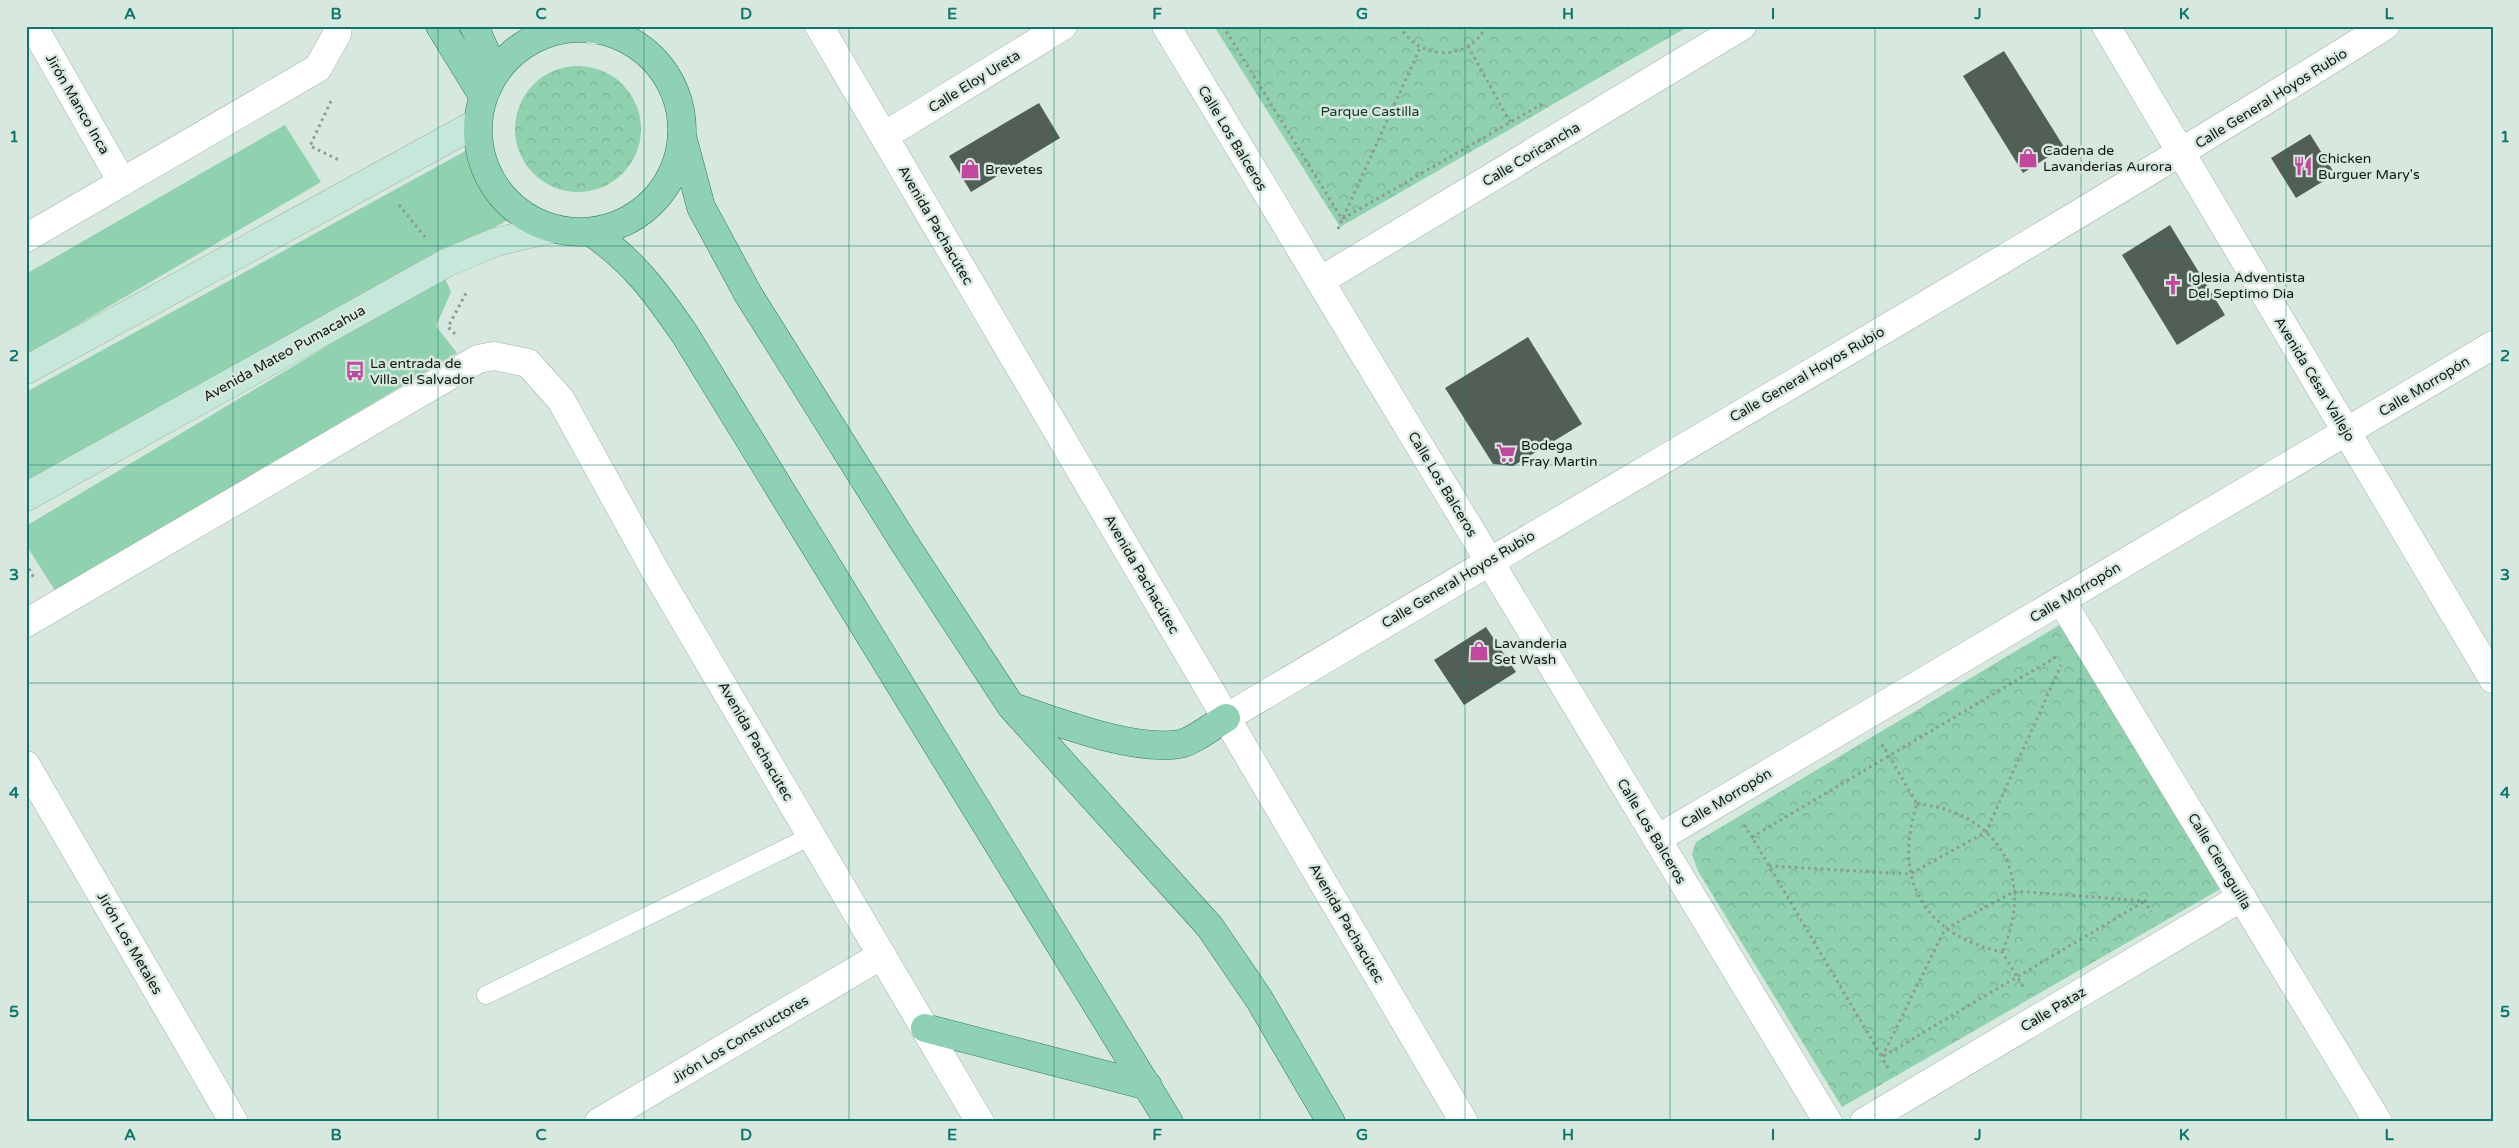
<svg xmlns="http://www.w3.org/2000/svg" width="2519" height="1148" font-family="'Varela Round',sans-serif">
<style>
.green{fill:#90d1af}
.park{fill:url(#park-crowns)}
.building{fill:#515f57}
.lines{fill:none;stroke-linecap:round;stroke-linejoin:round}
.service-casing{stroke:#a2b3aa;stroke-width:19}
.minor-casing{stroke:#a2b3aa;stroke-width:29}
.secondary-casing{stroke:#a2b3aa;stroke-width:29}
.primary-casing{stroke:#317c5b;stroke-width:29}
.path{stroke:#8d9a92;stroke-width:3;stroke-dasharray:2.5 4;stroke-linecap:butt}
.service{stroke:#fff;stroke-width:18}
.minor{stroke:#fff;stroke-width:28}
.secondary{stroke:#c6e8da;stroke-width:28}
.primary{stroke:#8ed1b4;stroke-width:28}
.grid{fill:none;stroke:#0f766e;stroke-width:1;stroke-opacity:0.55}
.labels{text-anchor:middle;stroke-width:5;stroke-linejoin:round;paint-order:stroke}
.street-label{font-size:14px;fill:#111713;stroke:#d7e8de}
.park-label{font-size:14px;fill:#163828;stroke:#d7e8de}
.poi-label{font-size:14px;fill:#111713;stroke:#d7e8de;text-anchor:start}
.neatline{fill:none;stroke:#0f766e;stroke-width:2}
.grid-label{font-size:16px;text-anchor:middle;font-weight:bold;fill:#0f766e}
</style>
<defs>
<pattern id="park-crowns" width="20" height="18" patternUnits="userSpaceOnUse" patternTransform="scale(1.25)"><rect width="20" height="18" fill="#90d1af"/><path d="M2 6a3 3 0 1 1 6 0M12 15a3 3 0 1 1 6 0" fill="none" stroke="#7bb396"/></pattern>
</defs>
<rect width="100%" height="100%" fill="#d7e8de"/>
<g class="green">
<path d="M 285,125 L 321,182 L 26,355 L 26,274 Z"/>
<path d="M 471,148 C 481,175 494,197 515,216 L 26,492 L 26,392 Z"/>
<path d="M 444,276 L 451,292 L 436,326 L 457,353 L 56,592 L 26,545 L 26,526 Z"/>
</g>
<g class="park">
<path d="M 1214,26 L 1689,26 L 1340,227 Z"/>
<circle cx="578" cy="129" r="63"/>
<path d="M 2063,623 L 2222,888 L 1842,1107 L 1698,871 L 1692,854 L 1696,842 Z"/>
</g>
<g class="building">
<path d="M 2004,51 L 2064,147 L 2023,173 L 1963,76 Z"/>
<path d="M 1039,103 L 1060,138 L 971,192 L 949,156 Z"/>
<path d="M 2310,134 L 2335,174 L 2296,198 L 2271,158 Z"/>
<path d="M 2170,225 L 2225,315 L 2177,345 L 2122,255 Z"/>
<path d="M 1528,337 L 1582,424 L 1513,466 L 1493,464 L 1445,388 Z"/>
<path d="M 1486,627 L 1516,672 L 1464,705 L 1434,660 Z"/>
</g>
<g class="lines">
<defs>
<path id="service" d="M 486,995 L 811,836"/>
<g id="minor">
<path d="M 33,26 L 122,182"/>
<path d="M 819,26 L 1464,1122"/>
<path d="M 1166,26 L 1828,1122"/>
<path d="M 2106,26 L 2493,679"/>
<path d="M 593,30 L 593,26"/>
<path d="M 884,136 L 1063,26"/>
<path d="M 26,238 L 318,68 L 337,34 L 338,26"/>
<path d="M 1320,281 L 1742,26"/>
<path d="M 2061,600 L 2378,1122"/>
<path d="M 26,623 L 478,359 L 494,356 L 528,363 L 561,400 L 657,574 L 980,1122"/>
<path d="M 1226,718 C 1612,487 2004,265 2385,26"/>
<path d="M 26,765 L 234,1122"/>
<path d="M 1657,839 L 2493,345"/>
<path d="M 599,1122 L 882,955"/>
<path d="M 1864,1122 L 2242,897"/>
</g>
<g id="secondary">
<path d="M 26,370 L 477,123"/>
<path d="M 26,497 L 446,263 L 496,242 L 551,229"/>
</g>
<g id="primary">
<path d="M 440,26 L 483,96"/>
<path d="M 474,26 L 495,73"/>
<circle cx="580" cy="130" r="102"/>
<path d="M 682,136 L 701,207 L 748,294 L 903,541 L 1011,706 L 1210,927 L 1259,999 L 1331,1122"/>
<path d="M 591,232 C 633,261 655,291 684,333 L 1169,1122"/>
<path d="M 1013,707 C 1058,722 1133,752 1180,744 C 1192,742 1214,725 1226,718"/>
<path d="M 925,1028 L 1148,1086"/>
</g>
</defs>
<use href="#service" class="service-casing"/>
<use href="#minor" class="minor-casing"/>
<use href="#secondary" class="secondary-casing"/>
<use href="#primary" class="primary-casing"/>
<g class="path">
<path d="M 1223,26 L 1342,219 L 1544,103"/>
<path d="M 1400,26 C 1417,60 1469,63 1486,26"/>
<path d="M 1468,46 L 1510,122"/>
<path d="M 331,101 L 310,146 L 339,160"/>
<path d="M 399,205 L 425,237"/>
<path d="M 1338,229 L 1420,48"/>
<path d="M 455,334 L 448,327 L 466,293"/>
<path d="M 26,563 L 35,580"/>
<path d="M 2056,657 L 1752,837 L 1882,1057 L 2145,901"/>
<path d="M 1882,744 L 1917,804 C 1892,879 1924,935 2002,952 L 2024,988"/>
<path d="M 1917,804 C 1998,811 2036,878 2002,952"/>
<path d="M 1744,825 L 1752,837"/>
<path d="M 1769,866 L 1910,874 L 1986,832 L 2061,665"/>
<path d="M 1888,1068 L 1882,1057 L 1945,929 L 2015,891 L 2145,901 L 2151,912"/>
</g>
<use href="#service" class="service"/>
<use href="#minor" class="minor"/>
<use href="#secondary" class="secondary"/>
<use href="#primary" class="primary"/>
</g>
<path class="grid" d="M 233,26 L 233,1122M 438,26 L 438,1122M 644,26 L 644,1122M 849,26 L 849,1122M 1054,26 L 1054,1122M 1260,26 L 1260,1122M 1465,26 L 1465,1122M 1670,26 L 1670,1122M 1875,26 L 1875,1122M 2081,26 L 2081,1122M 2286,26 L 2286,1122M 26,246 L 2493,246M 26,465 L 2493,465M 26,683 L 2493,683M 26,902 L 2493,902"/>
<defs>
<symbol id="shop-bare" viewBox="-9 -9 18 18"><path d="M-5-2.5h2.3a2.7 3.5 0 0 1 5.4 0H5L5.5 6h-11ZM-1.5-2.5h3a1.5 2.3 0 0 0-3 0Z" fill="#c1489d" stroke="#d7e8de" stroke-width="2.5" paint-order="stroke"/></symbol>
<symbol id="restaurant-bare" viewBox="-9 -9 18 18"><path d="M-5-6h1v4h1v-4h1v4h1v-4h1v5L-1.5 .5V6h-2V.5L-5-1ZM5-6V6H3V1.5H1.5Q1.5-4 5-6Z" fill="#c1489d" stroke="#d7e8de" stroke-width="2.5" paint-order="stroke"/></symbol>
<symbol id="church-bare" viewBox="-9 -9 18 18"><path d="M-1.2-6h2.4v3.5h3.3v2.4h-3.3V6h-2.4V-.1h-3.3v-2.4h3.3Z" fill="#c1489d" stroke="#d7e8de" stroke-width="2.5" paint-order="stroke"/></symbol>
<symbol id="bus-bare" viewBox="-9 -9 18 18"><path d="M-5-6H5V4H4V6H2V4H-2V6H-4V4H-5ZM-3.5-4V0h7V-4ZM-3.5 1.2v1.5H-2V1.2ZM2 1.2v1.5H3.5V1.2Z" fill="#c1489d" stroke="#d7e8de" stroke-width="2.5" paint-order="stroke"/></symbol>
<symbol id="supermarket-bare" viewBox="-9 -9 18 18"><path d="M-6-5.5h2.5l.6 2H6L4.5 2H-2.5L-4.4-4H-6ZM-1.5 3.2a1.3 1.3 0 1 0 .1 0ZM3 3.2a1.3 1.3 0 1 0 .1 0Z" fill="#c1489d" stroke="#d7e8de" stroke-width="2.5" paint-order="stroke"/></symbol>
</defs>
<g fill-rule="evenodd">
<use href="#shop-bare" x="2014" y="144" width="28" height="28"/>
<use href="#restaurant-bare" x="2289" y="152" width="28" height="28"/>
<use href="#shop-bare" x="956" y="155" width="28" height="28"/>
<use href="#church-bare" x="2159" y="271" width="28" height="28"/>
<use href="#bus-bare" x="341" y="357" width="28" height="28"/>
<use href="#supermarket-bare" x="1492" y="439" width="28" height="28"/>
<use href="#shop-bare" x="1465" y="637" width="28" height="28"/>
</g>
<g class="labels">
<g class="street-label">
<text transform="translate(974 81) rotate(-32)" y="5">Calle Eloy Ureta</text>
<text transform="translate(2271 98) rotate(-32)" y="5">Calle General Hoyos Rubio</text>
<text transform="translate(78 104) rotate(60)" y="5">Jirón Manco Inca</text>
<text transform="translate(1233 138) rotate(59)" y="5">Calle Los Balceros</text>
<text transform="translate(1531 154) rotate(-31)" y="5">Calle Coricancha</text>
<text transform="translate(936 225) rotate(60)" y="5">Avenida Pachacútec</text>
<text transform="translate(284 353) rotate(-29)" y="5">Avenida Mateo Pumacahua</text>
<text transform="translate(1807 374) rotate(-30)" y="5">Calle General Hoyos Rubio</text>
<text transform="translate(2315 379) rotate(59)" y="5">Avenida César Vallejo</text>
<text transform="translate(2424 386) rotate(-31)" y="5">Calle Morropón</text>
<text transform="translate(1443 484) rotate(59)" y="5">Calle Los Balceros</text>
<text transform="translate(1142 574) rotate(60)" y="5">Avenida Pachacútec</text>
<text transform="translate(1458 579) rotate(-31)" y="5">Calle General Hoyos Rubio</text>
<text transform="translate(2075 592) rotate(-31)" y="5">Calle Morropón</text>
<text transform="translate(756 741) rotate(60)" y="5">Avenida Pachacútec</text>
<text transform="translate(1726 798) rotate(-31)" y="5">Calle Morropón</text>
<text transform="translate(1652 831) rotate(59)" y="5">Calle Los Balceros</text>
<text transform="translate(2220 861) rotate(59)" y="5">Calle Cieneguilla</text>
<text transform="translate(1347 923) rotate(60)" y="5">Avenida Pachacútec</text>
<text transform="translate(130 943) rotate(60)" y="5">Jirón Los Metales</text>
<text transform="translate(2053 1009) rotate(-31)" y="5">Calle Pataz</text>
<text transform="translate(740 1039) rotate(-31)" y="5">Jirón Los Constructores</text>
</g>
<g class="park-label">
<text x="1370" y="116">Parque Castilla</text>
</g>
<g class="poi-label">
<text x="2043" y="155">Cadena de<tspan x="2043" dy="16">Lavanderias Aurora</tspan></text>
<text x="2318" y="163">Chicken<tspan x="2318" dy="16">Burguer Mary's</tspan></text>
<text x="985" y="174">Brevetes</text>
<text x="2188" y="282">Iglesia Adventista<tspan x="2188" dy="16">Del Septimo Dia</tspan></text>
<text x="370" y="368">La entrada de<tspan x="370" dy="16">Villa el Salvador</tspan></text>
<text x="1521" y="450">Bodega<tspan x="1521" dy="16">Fray Martin</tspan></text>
<text x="1494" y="648">Lavanderia<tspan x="1494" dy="16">Set Wash</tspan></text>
</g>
</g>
<rect width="2519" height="1148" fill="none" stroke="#d7e8de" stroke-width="55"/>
<rect x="28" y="28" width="2464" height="1092" class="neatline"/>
<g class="grid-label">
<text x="130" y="19">A</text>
<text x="336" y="19">B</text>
<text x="541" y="19">C</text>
<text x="746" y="19">D</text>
<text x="952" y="19">E</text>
<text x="1157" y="19">F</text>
<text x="1362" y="19">G</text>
<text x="1568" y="19">H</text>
<text x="1773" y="19">I</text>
<text x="1978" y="19">J</text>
<text x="2184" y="19">K</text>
<text x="2389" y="19">L</text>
<text x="14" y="142">1</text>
<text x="2505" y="142">1</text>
<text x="14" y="361">2</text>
<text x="2505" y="361">2</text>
<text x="14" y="580">3</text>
<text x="2505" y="580">3</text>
<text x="14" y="798">4</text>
<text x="2505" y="798">4</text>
<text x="14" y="1017">5</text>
<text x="2505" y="1017">5</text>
<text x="130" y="1140">A</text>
<text x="336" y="1140">B</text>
<text x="541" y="1140">C</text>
<text x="746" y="1140">D</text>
<text x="952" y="1140">E</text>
<text x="1157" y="1140">F</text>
<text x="1362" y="1140">G</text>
<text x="1568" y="1140">H</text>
<text x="1773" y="1140">I</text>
<text x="1978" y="1140">J</text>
<text x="2184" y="1140">K</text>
<text x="2389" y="1140">L</text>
</g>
</svg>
